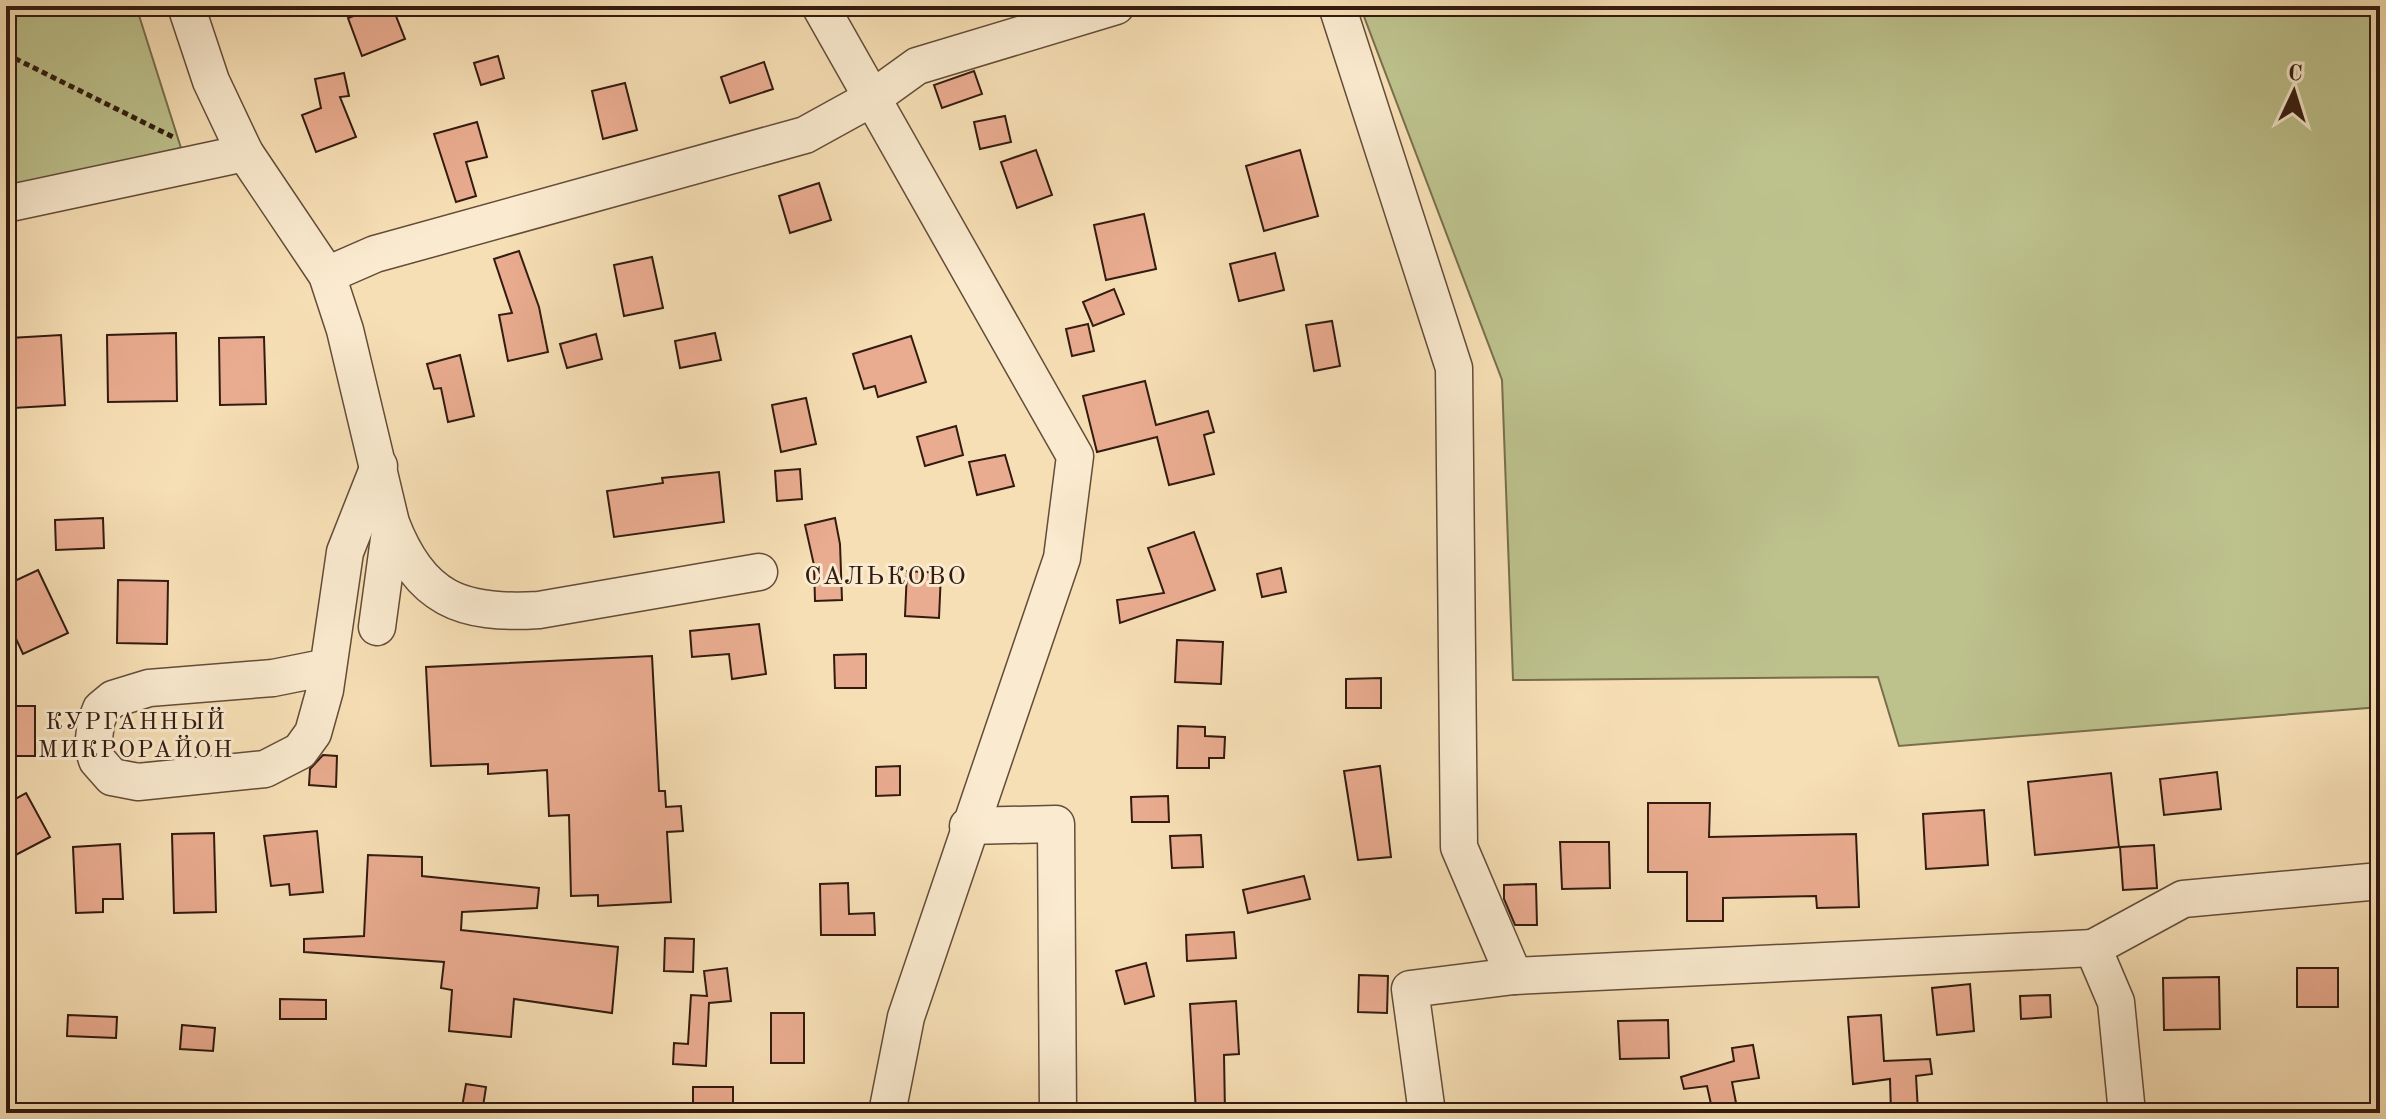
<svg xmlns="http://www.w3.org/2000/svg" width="2386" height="1119" font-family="'Old Standard TT',serif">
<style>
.green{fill:#bdc28d;stroke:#786e4e;stroke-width:2}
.building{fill:#eaac90;stroke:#321b10;stroke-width:2}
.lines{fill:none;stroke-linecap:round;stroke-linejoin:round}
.minor-casing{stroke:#634c39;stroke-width:39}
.path{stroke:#321b10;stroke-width:5;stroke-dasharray:6 4;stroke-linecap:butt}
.minor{stroke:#faeacf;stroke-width:36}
.labels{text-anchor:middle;stroke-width:6;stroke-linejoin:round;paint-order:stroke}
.neighbourhood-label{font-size:24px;letter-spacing:2px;fill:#321b10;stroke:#faeacf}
.quarter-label{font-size:26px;letter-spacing:2px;fill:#321b10;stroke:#faeacf}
</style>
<rect width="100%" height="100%" fill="#f7dfb5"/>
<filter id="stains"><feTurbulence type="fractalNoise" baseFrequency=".0025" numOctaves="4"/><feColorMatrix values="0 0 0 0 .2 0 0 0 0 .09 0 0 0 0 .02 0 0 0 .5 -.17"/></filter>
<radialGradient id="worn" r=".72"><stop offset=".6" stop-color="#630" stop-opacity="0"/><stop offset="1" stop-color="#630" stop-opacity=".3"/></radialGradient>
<g class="green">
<path d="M 6,6 L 136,6 L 181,148 L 6,188 Z"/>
<path d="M 1360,6 L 2380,6 L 2380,707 L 1899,746 L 1878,677 L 1513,680 L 1502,380 Z"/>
</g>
<g class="building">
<path d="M 380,6 L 392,6 L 405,39 L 362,56 L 348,18 Z"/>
<path d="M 498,56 L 504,78 L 481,85 L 474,63 Z"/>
<path d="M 764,62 L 773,89 L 730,103 L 721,77 Z"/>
<path d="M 974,71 L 982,94 L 942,108 L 934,85 Z"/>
<path d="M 344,73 L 349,96 L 340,97 L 356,137 L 316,152 L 302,115 L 321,108 L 315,79 Z"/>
<path d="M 625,83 L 637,130 L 603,139 L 592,91 Z"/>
<path d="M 1005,116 L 1011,142 L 980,149 L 974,122 Z"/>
<path d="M 477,122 L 487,157 L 466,162 L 476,196 L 456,202 L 434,134 Z"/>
<path d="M 1036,150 L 1052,195 L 1017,208 L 1001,162 Z"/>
<path d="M 1300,150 L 1318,216 L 1264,231 L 1246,166 Z"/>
<path d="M 819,183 L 831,220 L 790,233 L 779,196 Z"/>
<path d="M 1144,214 L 1156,269 L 1106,280 L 1094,225 Z"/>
<path d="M 519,251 L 539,307 L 548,352 L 508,361 L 499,315 L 512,313 L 494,259 Z"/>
<path d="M 1275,253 L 1284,290 L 1239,301 L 1230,264 Z"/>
<path d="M 652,257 L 663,308 L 624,316 L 614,265 Z"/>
<path d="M 1114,289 L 1124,314 L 1093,326 L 1083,302 Z"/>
<path d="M 1332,321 L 1340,366 L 1314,371 L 1306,325 Z"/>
<path d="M 1088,324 L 1094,351 L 1072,356 L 1066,329 Z"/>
<path d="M 176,333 L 177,401 L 108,402 L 107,335 Z"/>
<path d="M 715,333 L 721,360 L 680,368 L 675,341 Z"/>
<path d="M 596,334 L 602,359 L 567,368 L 560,344 Z"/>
<path d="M 61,335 L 65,405 L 13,408 L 10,338 Z"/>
<path d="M 911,336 L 926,382 L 878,397 L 875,386 L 864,389 L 853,354 Z"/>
<path d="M 264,337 L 266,404 L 220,405 L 219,338 Z"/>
<path d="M 460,355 L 474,416 L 448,422 L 441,388 L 434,389 L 427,364 Z"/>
<path d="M 1145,381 L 1156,425 L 1208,411 L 1214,432 L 1204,435 L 1214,474 L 1169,485 L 1157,437 L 1097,452 L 1083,396 Z"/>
<path d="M 806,398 L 816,444 L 781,452 L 772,405 Z"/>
<path d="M 956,426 L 963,455 L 925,466 L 917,437 Z"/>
<path d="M 1005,455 L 1014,486 L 977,495 L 969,462 Z"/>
<path d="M 800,469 L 802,499 L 777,501 L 775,471 Z"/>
<path d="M 719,472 L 724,522 L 614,537 L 607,491 L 663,483 L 662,478 Z"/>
<path d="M 103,518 L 104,548 L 56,550 L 55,520 Z"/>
<path d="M 835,518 L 840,544 L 842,600 L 815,601 L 814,565 L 805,525 Z"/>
<path d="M 1194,532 L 1215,590 L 1120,623 L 1117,600 L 1164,593 L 1148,548 Z"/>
<path d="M 1281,568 L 1286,592 L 1262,597 L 1257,574 Z"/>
<path d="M 38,570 L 68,633 L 23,654 L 6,617 L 6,585 Z"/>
<path d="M 907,571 L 941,573 L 939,618 L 905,616 Z"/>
<path d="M 118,580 L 168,581 L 167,644 L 117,643 Z"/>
<path d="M 759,624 L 766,674 L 732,679 L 729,654 L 692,657 L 690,631 Z"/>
<path d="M 1177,640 L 1223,642 L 1221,684 L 1175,682 Z"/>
<path d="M 866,654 L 866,688 L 835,688 L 834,655 Z"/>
<path d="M 652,656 L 659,791 L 665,791 L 666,807 L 681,806 L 683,831 L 667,832 L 671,902 L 598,906 L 598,895 L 571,896 L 569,815 L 549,816 L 547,770 L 488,774 L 488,764 L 431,766 L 426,667 Z"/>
<path d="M 1381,678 L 1381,708 L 1346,708 L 1346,679 Z"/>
<rect x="6" y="706" width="29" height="50"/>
<path d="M 1178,726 L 1205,727 L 1205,736 L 1225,737 L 1224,758 L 1209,758 L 1209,768 L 1177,768 Z"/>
<path d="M 323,755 L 337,756 L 336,787 L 309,785 L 310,769 Z"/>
<path d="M 900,766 L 900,795 L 876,796 L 876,767 Z"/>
<path d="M 1380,766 L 1391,857 L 1358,860 L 1344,771 Z"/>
<path d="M 2217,772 L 2221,809 L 2164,815 L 2160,779 Z"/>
<path d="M 2111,773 L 2119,847 L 2035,855 L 2028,782 Z"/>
<path d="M 26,793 L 50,837 L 6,860 L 6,804 Z"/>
<path d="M 1168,796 L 1169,822 L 1132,822 L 1131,797 Z"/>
<path d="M 1648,803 L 1710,803 L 1709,837 L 1856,834 L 1859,907 L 1817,908 L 1816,896 L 1723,898 L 1723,921 L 1687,921 L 1687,872 L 1648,872 Z"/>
<path d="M 1984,810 L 1988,865 L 1926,869 L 1923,814 Z"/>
<path d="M 317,831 L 323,892 L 290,895 L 289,884 L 271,886 L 264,836 Z"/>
<path d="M 214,833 L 216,912 L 174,913 L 172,834 Z"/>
<path d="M 1201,835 L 1203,867 L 1172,868 L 1170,836 Z"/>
<path d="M 1560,842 L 1609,842 L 1610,888 L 1562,889 Z"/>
<path d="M 120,844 L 123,899 L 103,899 L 103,912 L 76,913 L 73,847 Z"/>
<path d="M 2154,845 L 2157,888 L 2123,890 L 2120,847 Z"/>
<path d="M 368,855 L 422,857 L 422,876 L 539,888 L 537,908 L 462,912 L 461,930 L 618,947 L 612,1013 L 514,999 L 511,1037 L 449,1031 L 452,990 L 441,988 L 444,962 L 304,952 L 304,939 L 364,936 Z"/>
<path d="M 1304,876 L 1310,899 L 1248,913 L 1243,890 Z"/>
<path d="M 848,883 L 849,914 L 874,913 L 875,935 L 821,935 L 820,884 Z"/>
<path d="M 1536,884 L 1537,925 L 1515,925 L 1504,899 L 1504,885 Z"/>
<path d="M 1234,932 L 1236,958 L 1187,961 L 1186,935 Z"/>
<path d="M 665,938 L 694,939 L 693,972 L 664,971 Z"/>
<path d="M 1146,963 L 1154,996 L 1125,1004 L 1116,971 Z"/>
<path d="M 727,968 L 731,1001 L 709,1003 L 706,1066 L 673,1064 L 674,1043 L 688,1044 L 691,995 L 707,996 L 704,971 Z"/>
<rect x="2297" y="968" width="41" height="39"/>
<path d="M 1359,975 L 1388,976 L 1387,1013 L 1358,1012 Z"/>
<path d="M 2219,977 L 2220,1029 L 2164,1030 L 2163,978 Z"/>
<path d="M 1970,984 L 1974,1031 L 1937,1035 L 1932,988 Z"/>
<path d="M 2050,995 L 2051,1017 L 2021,1019 L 2020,996 Z"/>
<path d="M 280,999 L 326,1000 L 326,1019 L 280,1019 Z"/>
<path d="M 1236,1001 L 1239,1054 L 1224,1055 L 1225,1113 L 1196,1113 L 1190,1004 Z"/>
<rect x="771" y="1013" width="33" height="50"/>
<path d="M 68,1015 L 117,1017 L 116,1038 L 67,1036 Z"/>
<path d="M 1881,1015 L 1884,1061 L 1930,1059 L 1932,1074 L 1916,1076 L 1918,1111 L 1891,1112 L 1890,1079 L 1853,1084 L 1848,1017 Z"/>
<path d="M 1668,1020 L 1669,1058 L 1620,1059 L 1618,1021 Z"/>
<path d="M 182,1025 L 215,1028 L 213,1051 L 180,1049 Z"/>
<path d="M 1753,1045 L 1759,1078 L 1732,1082 L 1737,1108 L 1713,1113 L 1707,1086 L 1684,1089 L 1681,1077 L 1734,1061 L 1732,1048 Z"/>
<path d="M 466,1084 L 486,1087 L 482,1113 L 461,1113 Z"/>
<path d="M 693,1087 L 733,1087 L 733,1107 L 693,1106 Z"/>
</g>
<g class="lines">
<defs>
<g id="minor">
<path d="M 186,6 L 211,81 L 245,153 L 327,275 L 345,330 L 391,523 C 420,599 461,615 539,610 L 759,572"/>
<path d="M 820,6 L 1075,456 L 1062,558 L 906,1017 L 887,1113"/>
<path d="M 1337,6 L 1454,368 L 1459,847 L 1514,976"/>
<path d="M 6,204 L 245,153"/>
<path d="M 327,275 L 375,254 L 805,135 L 874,97 L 917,66 L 1116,6"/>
<path d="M 377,627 L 391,524"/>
<path d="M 328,667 L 273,678 L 149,688 L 113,699 L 101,709 L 96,722 L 93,747 L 97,760 L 112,777 L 138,782 L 265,769 L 300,751 L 313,733 L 325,690 L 345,552 L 379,466"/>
<path d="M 968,826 L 1056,824 L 1058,1113"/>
<path d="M 1427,1113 L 1410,989 L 1514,976 L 2093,948"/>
<path d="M 2127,1113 L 2116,1002 L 2093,948 L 2183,899 L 2380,881"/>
</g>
</defs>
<use href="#minor" class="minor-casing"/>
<path class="path" d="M 6,54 L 173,137"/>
<use href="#minor" class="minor"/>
</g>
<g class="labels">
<g class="neighbourhood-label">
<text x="136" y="729">КУРГАННЫЙ<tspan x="136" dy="28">МИКРОРАЙОН</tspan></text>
</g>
<g class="quarter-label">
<text x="886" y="584">САЛЬКОВО</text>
</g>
</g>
<rect width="2386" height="1119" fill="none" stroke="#f7dfb5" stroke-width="32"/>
<rect x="8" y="8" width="2370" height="1103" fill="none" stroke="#321b10" stroke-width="4"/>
<rect x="16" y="16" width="2354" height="1087" fill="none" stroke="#321b10" stroke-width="2"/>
<g transform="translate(2294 92) rotate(4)" stroke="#faeacf" stroke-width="6" paint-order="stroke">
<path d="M0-6L14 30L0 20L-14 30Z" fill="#321b10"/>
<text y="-12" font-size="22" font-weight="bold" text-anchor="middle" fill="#321b10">С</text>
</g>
<rect width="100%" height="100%" filter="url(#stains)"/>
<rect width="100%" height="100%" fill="url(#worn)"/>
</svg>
